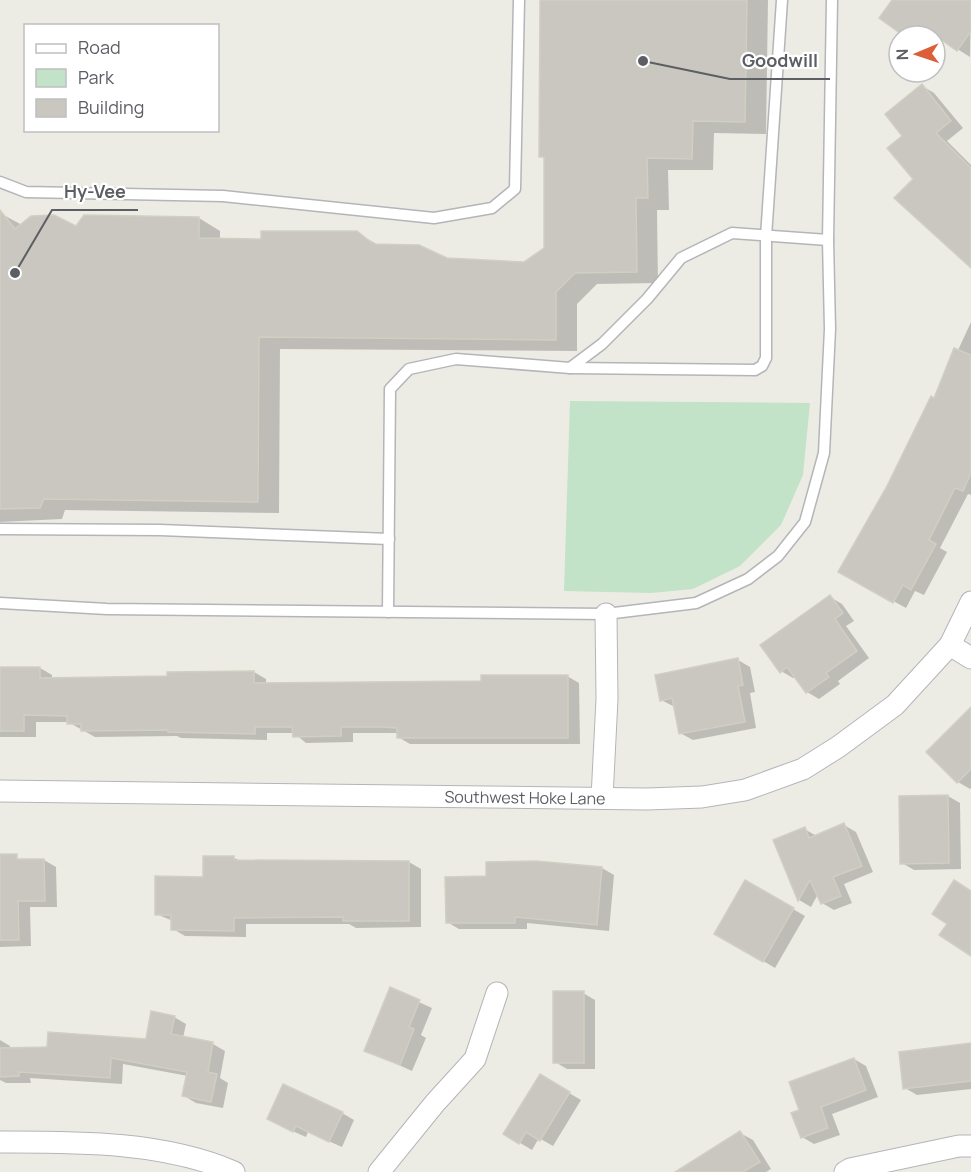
<svg xmlns="http://www.w3.org/2000/svg" width="971" height="1172" font-family="Manrope,sans-serif">
<style>
.green{fill:#c2e3c7}
.shadow{fill:#0003}
.building{fill:#c9c7c0;stroke:#d1cfc2;stroke-width:1.5}
.lines{fill:none;stroke-linecap:round;stroke-linejoin:round}
.service-casing{stroke:#b4b5ba;stroke-width:13}
.minor-casing{stroke:#b4b5ba;stroke-width:23}
.service{stroke:#fff;stroke-width:10}
.minor{stroke:#fff;stroke-width:21}
.labels{text-anchor:middle;stroke-width:4.5;stroke-linejoin:round;paint-order:stroke}
.street-label{font-size:16px;fill:#5c5e63;stroke:#fff}
.leader{fill:none;stroke:#5c5e63;stroke-width:2}
.callout-dot{fill:#5c5e63;stroke:#fff;stroke-width:2}
.callout-label{font-size:18px;text-anchor:middle;font-weight:bold;fill:#5c5e63;stroke:#fff;stroke-width:4.5;stroke-linejoin:round;paint-order:stroke}
</style>
<rect width="100%" height="100%" fill="#edece4"/>
<path class="green" d="M 570,401 L 810,403 L 803,475 L 781,525 L 740,566 L 693,589 L 651,593 L 564,591 Z"/>
<g class="shadow">
<path d="M 541,0 L 768,0 L 766,134 L 714,133 L 713,170 L 668,170 L 669,210 L 657,210 L 658,283 L 597,284 L 577,304 L 577,351 L 280,349 L 279,513 L 65,510 L 62,519 L 0,522 L 0,213 L 22,225 L 76,227 L 199,218 L 220,231 L 220,240 L 262,240 L 357,233 L 380,246 L 447,260 L 524,263 L 546,248 L 545,159 L 541,156 Z"/>
<path d="M 893,0 L 971,0 L 970,57 L 943,40 L 935,51 L 935,36 L 907,36 Z"/>
<path d="M 922,86 L 934,93 L 963,128 L 947,141 L 971,165 L 971,266 L 896,198 L 915,180 L 904,136 Z"/>
<path d="M 971,322 L 971,495 L 968,494 L 940,548 L 947,552 L 924,595 L 915,591 L 906,608 L 840,572 L 935,400 Z"/>
<path d="M 830,597 L 842,604 L 854,621 L 846,626 L 869,658 L 838,681 L 840,684 L 819,699 L 807,692 L 796,676 L 793,678 L 781,671 Z"/>
<path d="M 738,660 L 750,667 L 755,692 L 750,693 L 756,728 L 693,740 L 680,733 L 675,707 L 661,700 Z"/>
<path d="M 40,668 L 52,675 L 52,679 L 168,678 L 254,672 L 266,679 L 266,684 L 483,683 L 567,676 L 579,683 L 580,744 L 410,744 L 398,737 L 396,733 L 353,733 L 353,742 L 306,743 L 294,733 L 267,733 L 267,740 L 181,738 L 177,736 L 95,737 L 68,722 L 36,722 L 36,737 L 0,737 L 0,669 Z"/>
<path d="M 971,713 L 971,788 L 970,789 L 958,782 L 928,752 Z"/>
<path d="M 948,796 L 960,803 L 961,869 L 914,870 L 902,863 Z"/>
<path d="M 844,825 L 856,832 L 873,872 L 844,884 L 852,903 L 834,910 L 822,903 L 818,894 L 811,907 L 799,900 L 775,841 L 804,829 L 817,836 Z"/>
<path d="M 234,858 L 241,861 L 409,862 L 421,869 L 421,927 L 356,928 L 349,924 L 246,924 L 246,937 L 185,936 L 173,929 L 173,921 L 156,914 Z"/>
<path d="M 44,860 L 56,867 L 57,907 L 30,907 L 31,946 L 0,947 L 0,861 Z"/>
<path d="M 602,868 L 614,875 L 609,931 L 527,923 L 527,929 L 459,929 L 447,922 L 488,878 Z"/>
<path d="M 746,882 L 805,916 L 775,968 L 716,933 Z"/>
<path d="M 390,989 L 432,1008 L 421,1035 L 426,1038 L 412,1071 L 366,1050 Z"/>
<path d="M 583,993 L 595,1000 L 595,1069 L 567,1069 L 555,1062 Z"/>
<path d="M 174,1017 L 186,1024 L 183,1038 L 213,1044 L 225,1051 L 220,1078 L 228,1083 L 223,1108 L 196,1103 L 184,1096 L 188,1076 L 123,1064 L 122,1084 L 30,1078 L 31,1083 L 6,1083 L 0,1080 L 0,1040 L 10,1046 L 10,1049 L 147,1040 Z"/>
<path d="M 971,1045 L 971,1089 L 917,1095 L 905,1088 Z"/>
<path d="M 854,1059 L 866,1066 L 878,1097 L 832,1114 L 840,1135 L 814,1144 L 802,1137 L 801,1111 Z"/>
<path d="M 552,1083 L 581,1100 L 553,1146 L 539,1138 L 532,1150 L 505,1134 Z"/>
<path d="M 342,1113 L 354,1120 L 342,1147 L 308,1132 L 306,1137 L 281,1126 Z"/>
<path d="M 740,1133 L 753,1140 L 771,1169 L 766,1172 L 678,1172 Z"/>
</g>
<g class="building">
<path d="M 540,0 L 747,0 L 745,122 L 693,121 L 692,159 L 647,158 L 648,198 L 636,198 L 637,272 L 575,273 L 556,292 L 556,340 L 259,337 L 258,502 L 44,499 L 40,508 L 0,509 L 0,210 L 15,229 L 31,216 L 54,215 L 76,226 L 84,215 L 199,217 L 199,238 L 261,239 L 261,231 L 357,231 L 373,244 L 419,245 L 447,258 L 524,262 L 544,248 L 544,157 L 539,157 Z"/>
<path d="M 892,0 L 971,0 L 971,31 L 957,51 L 936,36 L 904,36 L 879,18 Z"/>
<path d="M 922,84 L 951,121 L 936,133 L 971,168 L 971,268 L 894,198 L 913,179 L 887,148 L 902,136 L 885,114 Z"/>
<path d="M 954,348 L 971,355 L 971,473 L 963,491 L 955,488 L 929,540 L 936,544 L 911,590 L 903,585 L 893,603 L 838,572 L 887,486 L 931,396 L 934,398 Z"/>
<path d="M 830,595 L 843,613 L 835,619 L 857,651 L 826,673 L 829,677 L 806,693 L 787,667 L 780,673 L 760,645 Z"/>
<path d="M 738,658 L 743,685 L 738,686 L 745,722 L 679,734 L 672,698 L 660,701 L 655,675 Z"/>
<path d="M 0,667 L 40,667 L 40,678 L 167,676 L 167,672 L 254,671 L 254,683 L 481,681 L 481,675 L 568,675 L 568,738 L 397,738 L 397,728 L 383,727 L 341,727 L 341,736 L 293,737 L 292,727 L 255,727 L 255,734 L 168,732 L 168,730 L 81,731 L 81,724 L 67,724 L 67,716 L 24,715 L 24,731 L 0,731 Z"/>
<path d="M 971,707 L 971,769 L 957,783 L 926,752 Z"/>
<path d="M 948,795 L 949,863 L 900,864 L 899,796 Z"/>
<path d="M 844,823 L 862,866 L 833,877 L 841,896 L 821,904 L 810,880 L 798,901 L 773,840 L 805,827 L 809,838 Z"/>
<path d="M 0,854 L 17,854 L 17,859 L 44,859 L 45,901 L 18,901 L 19,940 L 0,940 Z"/>
<path d="M 203,856 L 234,856 L 234,860 L 409,861 L 409,921 L 343,921 L 343,917 L 234,918 L 234,931 L 171,930 L 171,915 L 155,915 L 155,876 L 203,877 Z"/>
<path d="M 536,861 L 602,867 L 597,925 L 515,917 L 515,923 L 446,923 L 445,877 L 486,876 L 486,862 Z"/>
<path d="M 745,880 L 794,908 L 763,962 L 714,934 Z"/>
<path d="M 954,880 L 971,891 L 971,956 L 939,935 L 947,924 L 932,914 Z"/>
<path d="M 390,987 L 420,1000 L 409,1027 L 414,1029 L 400,1065 L 364,1051 Z"/>
<rect x="553" y="991" width="31" height="72"/>
<path d="M 151,1011 L 175,1016 L 171,1034 L 213,1042 L 208,1072 L 217,1074 L 211,1102 L 182,1096 L 187,1072 L 111,1058 L 110,1078 L 19,1072 L 19,1076 L 0,1077 L 0,1048 L 47,1047 L 48,1032 L 146,1039 Z"/>
<path d="M 971,1043 L 971,1081 L 903,1089 L 899,1052 Z"/>
<path d="M 854,1058 L 866,1090 L 821,1107 L 828,1128 L 801,1138 L 791,1113 L 799,1110 L 789,1082 Z"/>
<path d="M 540,1074 L 570,1092 L 540,1141 L 526,1132 L 519,1144 L 503,1134 Z"/>
<path d="M 283,1084 L 343,1112 L 329,1142 L 296,1126 L 293,1132 L 267,1119 Z"/>
<path d="M 740,1131 L 760,1162 L 743,1172 L 675,1172 Z"/>
</g>
<g class="lines">
<defs>
<g id="service">
<path d="M 0,182 L 26,192 L 223,196 L 434,218 L 492,208 L 515,189 L 519,0"/>
<path d="M 570,368 L 755,370 L 762,366 L 766,358 L 766,237 L 782,0"/>
<path d="M 0,529 L 160,530 L 389,539"/>
<path d="M 0,603 L 107,609 L 606,614 L 696,603 L 748,579 L 778,556 L 805,522 L 824,453 L 830,329 L 828,240 L 832,0"/>
<path d="M 388,612 L 390,389 L 409,369 L 456,359 L 570,368 L 602,344 L 647,299 L 681,258 L 732,233 L 828,240"/>
</g>
<g id="minor">
<path d="M 950,645 L 971,658"/>
<path id="s1" d="M 0,791 L 647,799 L 702,797 L 745,790 L 803,769 L 838,747 L 895,705 L 950,645 L 971,602"/>
<path d="M 602,798 L 607,699 L 606,614"/>
<path d="M 0,1142 C 77,1142 163,1141 234,1172"/>
<path d="M 379,1172 L 435,1103 L 475,1059 L 497,993"/>
<path d="M 845,1172 L 850,1169 L 959,1146 L 971,1146"/>
</g>
</defs>
<use href="#service" class="service-casing"/>
<use href="#minor" class="minor-casing"/>
<use href="#service" class="service"/>
<use href="#minor" class="minor"/>
</g>
<g class="labels">
<g class="street-label">
<text dy="6" stroke="none"><textPath href="#s1" startOffset="525">Southwest Hoke Lane</textPath></text>
</g>
</g>
<path class="leader" d="M643 61L730 79H830M15 273L52 210H138"/>
<g class="callout-dot">
<circle cx="643" cy="61" r="6"/>
<circle cx="15" cy="273" r="6"/>
</g>
<g class="callout-label">
<text x="780" y="67">Goodwill</text>
<text x="95" y="198">Hy-Vee</text>
</g>
<rect x="24" y="24" width="195" height="108" fill="#ffffff" stroke="#bebfc1" stroke-width="1.5"/>
<rect x="36" y="44" width="30" height="9" fill="#ffffff" stroke="#bebfc1" stroke-width="1.5"/>
<text x="78" y="54" font-size="18" fill="#5c5e63">Road</text>
<rect x="36" y="69" width="30" height="18" fill="#c2e3c7" stroke="#bebfc1" stroke-width="1.5"/>
<text x="78" y="84" font-size="18" fill="#5c5e63">Park</text>
<rect x="36" y="99" width="30" height="18" fill="#c9c7c0" stroke="#bebfc1" stroke-width="1.5"/>
<text x="78" y="114" font-size="18" fill="#5c5e63">Building</text>
<g transform="translate(917 54) rotate(268)"><circle r="28" fill="#ffffff" stroke="#bebfc1" stroke-width="1.5"/>
<path d="M0-4.5L10 22L0 15L-10 22Z" fill="#dd5f3a"/>
<text y="-9" font-size="16" font-weight="bold" text-anchor="middle" fill="#5c5e63">N</text>
</g>
</svg>
